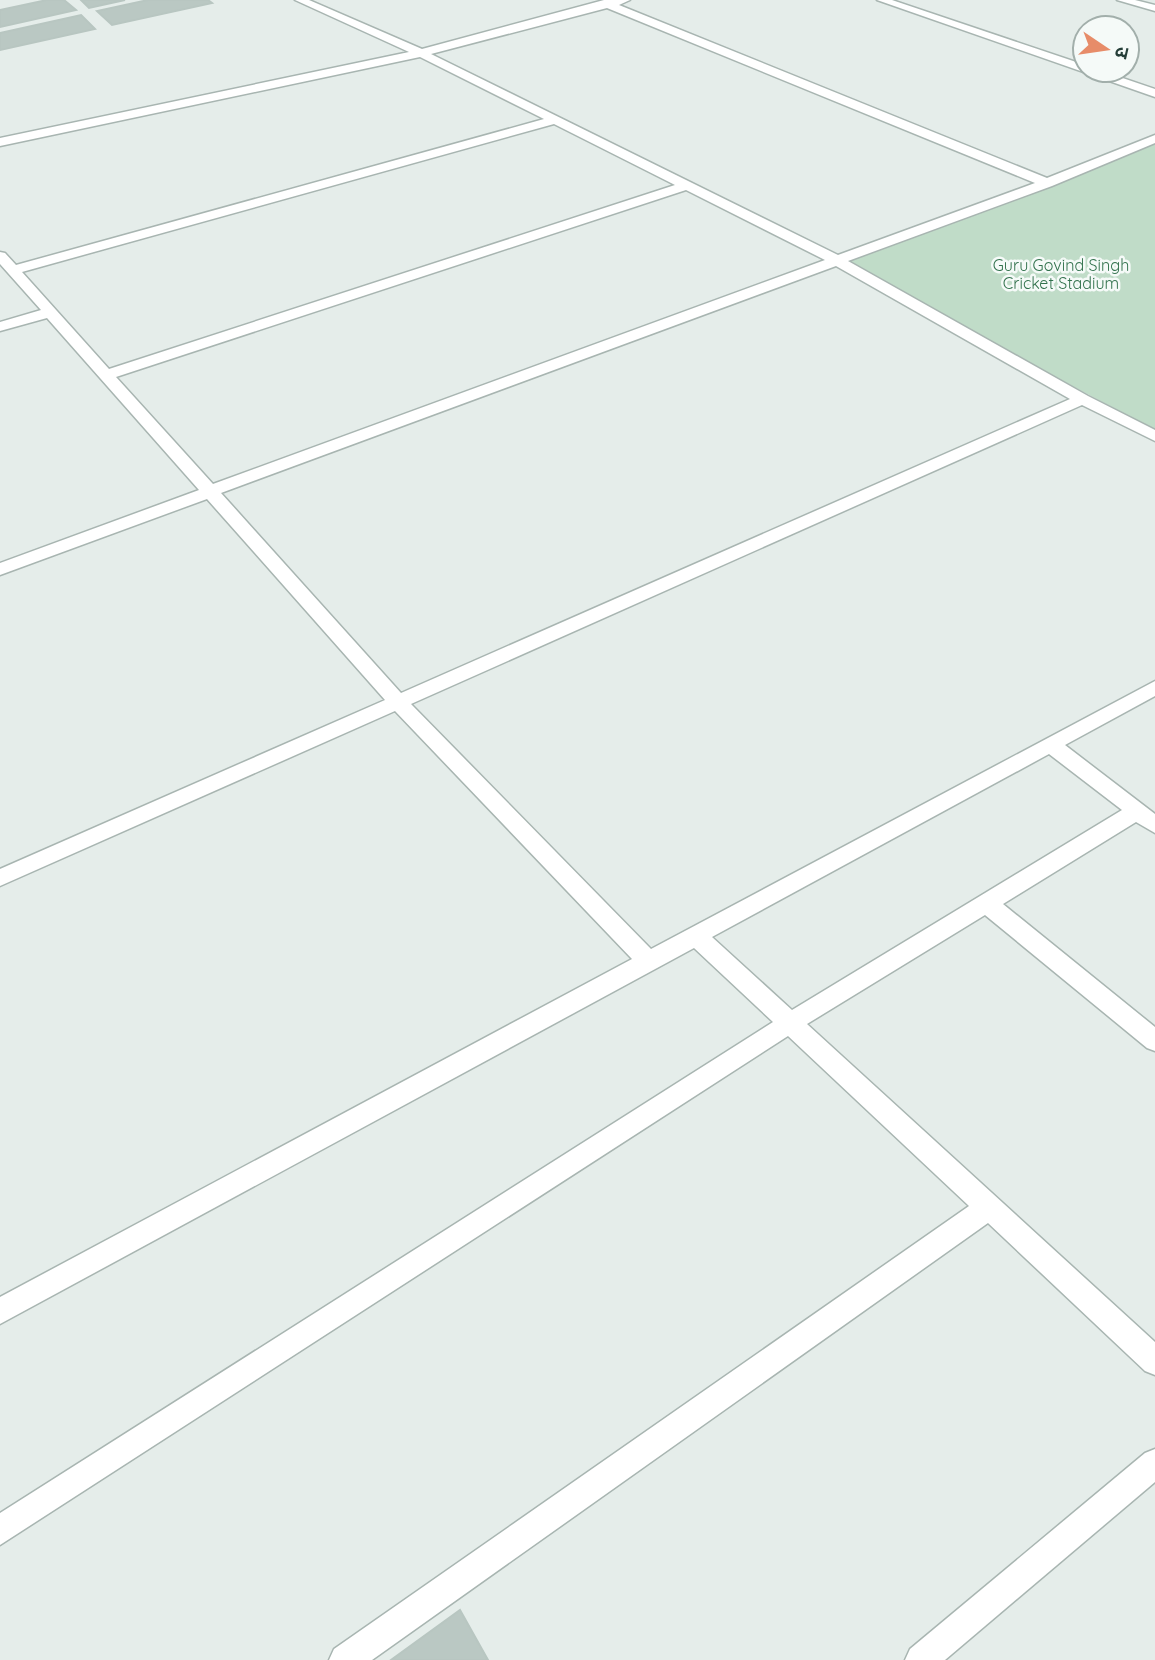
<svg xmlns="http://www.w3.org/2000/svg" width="1155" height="1660" font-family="Quicksand,'Noto Sans Devanagari',sans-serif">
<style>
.green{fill:#c0dcc8}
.building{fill:#bac8c3;stroke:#b8c6c1;stroke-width:2}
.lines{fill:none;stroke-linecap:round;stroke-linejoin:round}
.street-casing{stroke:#a8b5b1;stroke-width:3}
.street{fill:#fff;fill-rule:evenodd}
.labels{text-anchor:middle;stroke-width:5;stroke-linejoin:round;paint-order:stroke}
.far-park-label{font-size:16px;fill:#32724d;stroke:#f5faf8}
</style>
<rect width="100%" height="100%" fill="#e5edea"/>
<path class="green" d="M 1155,137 L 1155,430 L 836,260 Z"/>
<g class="building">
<path d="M 47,0 L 64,0 L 76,10 L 0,27 L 0,10 Z"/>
<path d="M 81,0 L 125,0 L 89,8 Z"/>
<path d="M 148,0 L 208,0 L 212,3 L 112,25 L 97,11 Z"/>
<path d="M 81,15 L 95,29 L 0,50 L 0,33 Z"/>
<path d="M 460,1610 L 488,1660 L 391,1660 Z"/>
</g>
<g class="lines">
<defs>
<g id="street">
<path d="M 295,0 L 309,0 L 422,49 L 604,0 L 630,0 L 619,5 L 1047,178 L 1155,135 L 1155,143 L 1052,186 L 848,261 L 1088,396 L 1155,430 L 1155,441 L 1082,405 L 411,704 L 651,949 L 1155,681 L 1155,696 L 1065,745 L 1155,814 L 1155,833 L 1136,822 L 1003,904 L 1155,1027 L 1155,1051 L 1147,1048 L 985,915 L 807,1024 L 1155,1342 L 1155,1375 L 1145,1371 L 988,1223 L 372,1660 L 329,1660 L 334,1649 L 969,1206 L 788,1036 L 0,1545 L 0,1513 L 773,1022 L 694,948 L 0,1324 L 0,1297 L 632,959 L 395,711 L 0,886 L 0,869 L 385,700 L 207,499 L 0,575 L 0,563 L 199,490 L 47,318 L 0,331 L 0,322 L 41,310 L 0,264 L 0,252 L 5,253 L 16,265 L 544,119 L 420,57 L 0,146 L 0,138 L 409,52 ZM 607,8 L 1035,183 L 838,255 L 431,54 ZM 554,124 L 675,185 L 109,369 L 22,272 ZM 686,190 L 825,260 L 213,484 L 116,377 ZM 836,266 L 1070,399 L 401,693 L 221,493 ZM 1049,754 L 1122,810 L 792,1010 L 712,937 Z"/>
<path d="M 877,0 L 892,0 L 1085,65 L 1085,70 L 1099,70 L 1155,89 L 1155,97 Z"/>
<path d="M 1117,0 L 1135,0 L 1155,5 L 1155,11 Z"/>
<path d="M 1155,1449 L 1155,1482 L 945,1660 L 905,1660 L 910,1649 L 1145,1453 Z"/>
</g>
</defs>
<use href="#street" class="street-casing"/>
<use href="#street" class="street"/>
</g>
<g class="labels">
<g class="far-park-label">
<text x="1061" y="271">Guru Govind Singh<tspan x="1061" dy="18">Cricket Stadium</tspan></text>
</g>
</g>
<g transform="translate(1106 49) rotate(103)"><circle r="33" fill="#f5faf8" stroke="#a2afab" stroke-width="2"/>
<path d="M0-5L12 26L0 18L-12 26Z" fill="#e78c69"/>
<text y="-10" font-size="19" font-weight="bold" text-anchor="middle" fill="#253e38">उ</text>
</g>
</svg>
